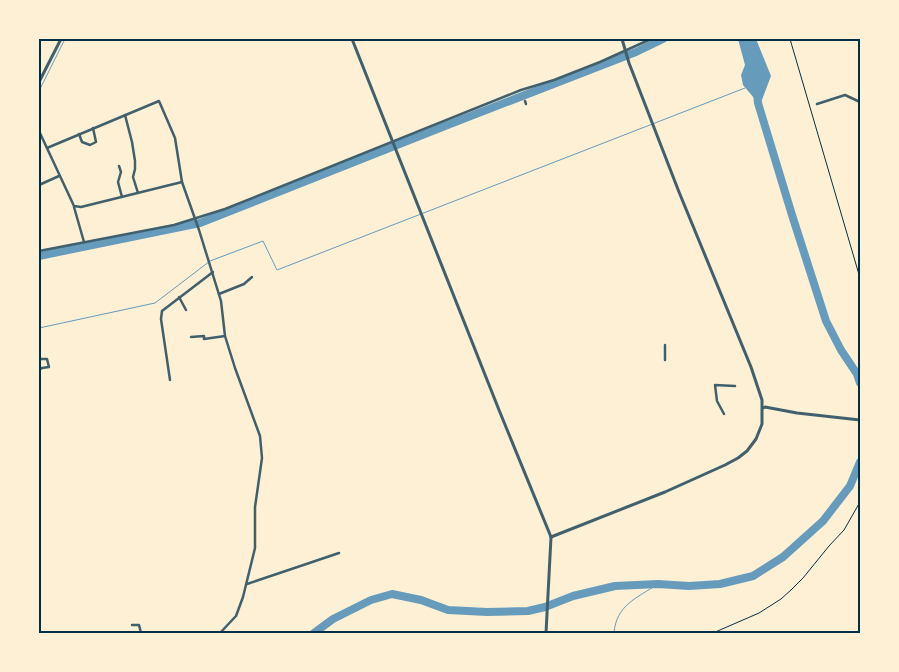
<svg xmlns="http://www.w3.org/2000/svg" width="899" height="672" font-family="'PT Serif',serif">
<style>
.water{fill:#669bbc}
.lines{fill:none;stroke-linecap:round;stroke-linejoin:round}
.stream{stroke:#669bbc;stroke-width:1}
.river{stroke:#669bbc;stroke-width:8}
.path{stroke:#003049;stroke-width:1}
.minor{stroke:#3f606c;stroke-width:2.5}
.tertiary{stroke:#3f606c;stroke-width:3}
.neatline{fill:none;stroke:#003049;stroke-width:2}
</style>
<rect width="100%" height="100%" fill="#fdf0d5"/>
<path class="water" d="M 738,39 L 756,39 L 771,76 L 760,105 L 743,85 L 741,75 L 745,65 Z"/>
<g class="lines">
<g class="stream">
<path d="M 39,91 L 65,39"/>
<path d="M 39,328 L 155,303 L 210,261 L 263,241 L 277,270 L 745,88"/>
<path d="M 614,633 C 616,605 637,598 658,584"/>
</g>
<g class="river">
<path d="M 757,93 L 758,103 L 792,215 L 826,321 L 841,350 L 857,374 L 860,383"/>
<path d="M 39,256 L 200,223 L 445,126 L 636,52 L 663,39"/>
<path d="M 314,633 L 333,619 L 371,600 L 392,594 L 421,600 L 448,610 L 487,612 L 528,611 L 545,607 L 573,596 L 615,586 L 658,584 L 689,586 L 720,584 L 753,576 L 783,557 L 823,521 L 850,486 L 860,462"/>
</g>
<g class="path">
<path d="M 790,39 L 860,278"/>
<path d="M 713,633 L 759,613 L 781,599 L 792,589 L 803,578 L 829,546 L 844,530 L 860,502"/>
</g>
<g class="minor">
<path d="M 525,101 L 526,104"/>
<path d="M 817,104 L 845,95 L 860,102"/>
<path d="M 125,115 L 132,142 L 135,161 L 135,169 L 133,177 L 138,193"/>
<path d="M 39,131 L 74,206 L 81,207 L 182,182"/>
<path d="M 79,134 L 82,142 L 90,145 L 96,142 L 93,128"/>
<path d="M 47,148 L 159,101 L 175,138 L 182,182 L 199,230 L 221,301 L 225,336 L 235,368 L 260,436 L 262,458 L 255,507 L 255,548 L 243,597 L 236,616 L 220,633"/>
<path d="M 119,166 L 121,172 L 118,182 L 122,197"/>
<path d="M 39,185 L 59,176"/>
<path d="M 74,207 L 84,242"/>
<path d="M 39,251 L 174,225 L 225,209 L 521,90 L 554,80 L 600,62 L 651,39"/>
<path d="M 219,294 L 244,284 L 252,277"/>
<path d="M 179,297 L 186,310"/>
<path d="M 191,337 L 204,336 L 204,339 L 225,336"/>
<path d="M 665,345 L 665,360"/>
<path d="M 39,359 L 47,359 L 49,367 L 42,368 L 39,370"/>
<path d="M 170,380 L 161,319 L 162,311 L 213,272"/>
<path d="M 724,414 L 717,401 L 715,385 L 735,386"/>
<path d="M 247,584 L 339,553"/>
<path d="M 132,625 L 139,625 L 141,633"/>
</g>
<g class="tertiary">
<path d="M 352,39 L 499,410 L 551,537 L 546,633"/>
<path d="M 39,82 L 61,39"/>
<path d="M 763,408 L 765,407 L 797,413 L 860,420"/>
<path d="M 551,537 L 665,492 L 725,465 L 738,458 L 747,451 L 756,439 L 762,424 L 762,400 L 751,367 L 679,192 L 629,63 L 622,39"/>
</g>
</g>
<rect width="899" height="672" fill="none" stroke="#fdf0d5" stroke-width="80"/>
<rect x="40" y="40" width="819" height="592" class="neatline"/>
</svg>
